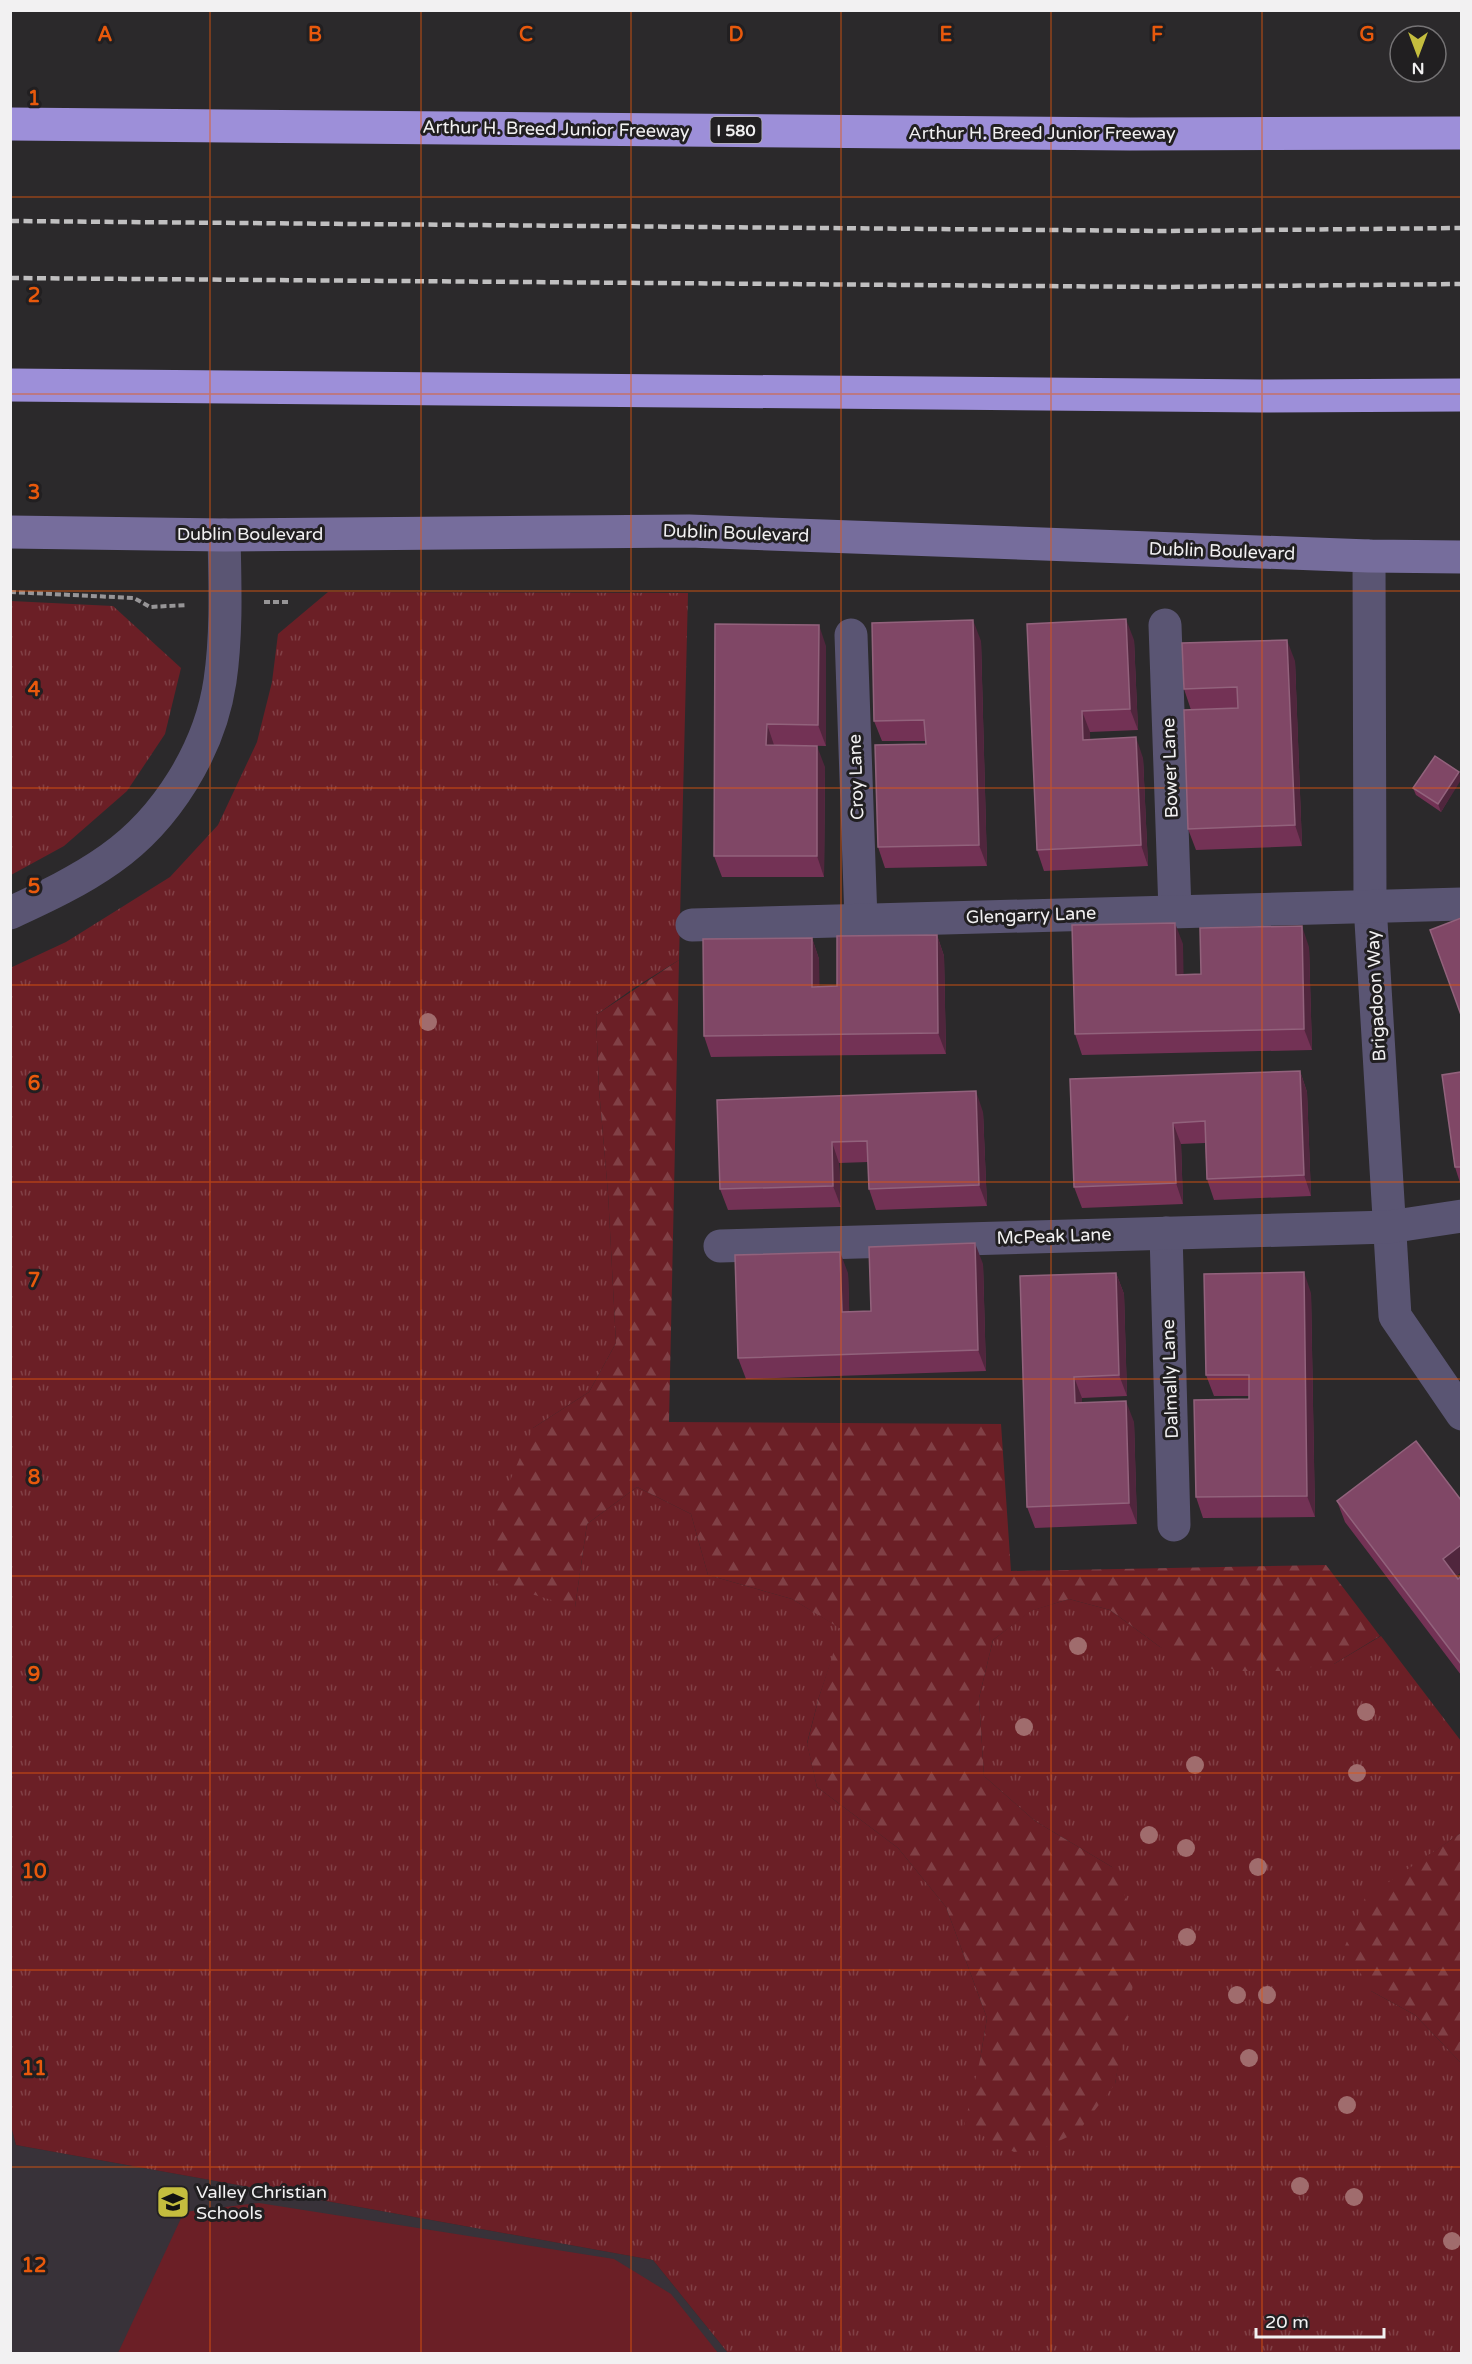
<svg xmlns="http://www.w3.org/2000/svg" width="1472" height="2364" font-family="'Varela Round',sans-serif">
<style>
.built{fill:#383239}
.grass{fill:url(#grass-tufts)}
.forest{fill:url(#forest-firs)}
.park{fill:#6b1f26}
.lines{fill:none;stroke-linecap:round;stroke-linejoin:round}
.path{stroke:#979597;stroke-width:4;stroke-dasharray:6 3;stroke-linecap:butt}
.street{stroke:#5a5573;stroke-width:33}
.secondary{stroke:#766d9c;stroke-width:33}
.highway{stroke:#9d8fd9;stroke-width:33}
.rail{stroke:#c0bfc0;stroke-width:4.5;stroke-dasharray:9 4.5;stroke-linecap:butt}
.tree{fill:#a06c6d}
.wall{fill:#733255}
.shaded-wall{fill:#50263d}
.building{fill:#804766;stroke:#92627c;stroke-width:1.5}
.grid{fill:none;stroke:#e8590c;stroke-width:1.5;stroke-opacity:0.55}
.labels{text-anchor:middle;stroke-width:6;stroke-linejoin:round;paint-order:stroke}
.shield{fill:#211f21;stroke:#b3b2b3;stroke-width:1.5}
.shield-label{font-size:16px;font-weight:bold;fill:#f2f1f2}
.street-label{font-size:18px;fill:#f2f1f2;stroke:#211f21}
.poi-label{font-size:18px;fill:#f2f1f2;stroke:#211f21;text-anchor:start}
.grid-label{font-size:20px;text-anchor:middle;font-weight:bold;fill:#e8590c;stroke:#211f21;stroke-width:6;stroke-linejoin:round;paint-order:stroke}
</style>
<defs>
<pattern id="grass-tufts" width="24" height="20" patternUnits="userSpaceOnUse" patternTransform="scale(1.5)"><rect width="24" height="20" fill="#6b1f26"/><path d="M3 7l-1-3M5 7V3M7 7l1-3M15 17l-1-3M17 17v-4M19 17l1-3" fill="none" stroke="#814046"/></pattern>
<pattern id="forest-firs" width="22" height="20" patternUnits="userSpaceOnUse" patternTransform="scale(1.5)"><rect width="22" height="20" fill="#6b1f26"/><path d="M5 1l3.5 6h-7zM16 11l3.5 6h-7z" fill="#814046"/></pattern>
</defs>
<rect width="100%" height="100%" fill="#2b292b"/>
<path class="built" d="M 10,2122 L 16,2145 L 653,2260 L 728,2353 L 11,2353 Z"/>
<g class="grass">
<path d="M 328,592 L 688,593 L 679,960 L 634,988 L 596,1015 L 599,1089 L 608,1193 L 616,1343 L 589,1392 L 533,1428 L 575,1607 L 587,1524 L 637,1487 L 691,1514 L 708,1575 L 792,1599 L 842,1629 L 819,1697 L 807,1743 L 817,1787 L 898,1848 L 946,1907 L 987,2018 L 980,2060 L 1115,2084 L 1124,2026 L 1112,1867 L 1035,1821 L 984,1776 L 979,1698 L 993,1640 L 1030,1611 L 1069,1599 L 1110,1610 L 1160,1647 L 1334,1664 L 1381,1636 L 1461,1741 L 1461,1833 L 1422,1860 L 1371,1991 L 1415,2015 L 1461,2063 L 1461,2353 L 728,2353 L 653,2260 L 16,2145 L 10,2122 L 10,968 L 66,942 L 170,877 L 218,825 L 257,742 L 272,682 L 278,634 Z"/>
<path d="M 11,601 L 113,606 L 181,668 L 165,734 L 127,791 L 64,846 L 11,875 Z"/>
</g>
<g class="forest">
<path d="M 679,960 L 669,1422 L 1001,1424 L 1011,1571 L 1326,1565 L 1380,1636 L 1334,1664 L 1283,1671 L 1217,1671 L 1160,1647 L 1110,1610 L 1069,1599 L 1031,1611 L 993,1640 L 979,1698 L 984,1776 L 1035,1821 L 1112,1867 L 1142,1935 L 1115,2084 L 1078,2132 L 1042,2149 L 1014,2152 L 964,2126 L 980,2060 L 987,2018 L 946,1907 L 898,1848 L 817,1787 L 807,1744 L 819,1697 L 841,1629 L 792,1599 L 708,1575 L 691,1514 L 637,1487 L 587,1524 L 575,1607 L 495,1583 L 495,1515 L 533,1428 L 589,1392 L 616,1343 L 608,1193 L 599,1089 L 596,1015 Z"/>
<path d="M 1461,1833 L 1461,2063 L 1415,2015 L 1371,1991 L 1345,1946 L 1365,1898 Z"/>
</g>
<path class="park" d="M 259,2203 L 614,2259 L 671,2294 L 718,2353 L 118,2353 L 184,2212 Z"/>
<g class="lines">
<g class="path">
<path d="M 10,592 L 134,598 L 150,607 L 187,605"/>
<path d="M 264,602 L 289,602"/>
</g>
<g class="street">
<path d="M 1369,556 L 1370,905 L 1395,1316 L 1462,1414"/>
<path d="M 1165,625 L 1175,911"/>
<path d="M 851,635 L 861,920"/>
<path d="M 10,913 C 45,897 79,881 110,859 C 167,819 210,749 220,681 C 227,633 225,583 224,535"/>
<path d="M 692,925 L 1462,904"/>
<path d="M 1166,1233 L 1174,1525"/>
<path d="M 720,1246 L 1389,1227 L 1462,1216"/>
</g>
<path class="secondary" d="M 10,532 L 224,535 L 689,531 L 1369,556 L 1462,557"/>
<g class="highway">
<path d="M 10,124 L 1130,134 L 1462,133"/>
<path d="M 10,385 L 1261,396 L 1462,395"/>
</g>
<g class="rail">
<path d="M 10,221 L 1166,231 L 1462,228"/>
<path d="M 10,278 L 1165,287 L 1462,284"/>
</g>
</g>
<g class="tree">
<circle cx="428" cy="1022" r="9"/>
<circle cx="1078" cy="1646" r="9"/>
<circle cx="1366" cy="1712" r="9"/>
<circle cx="1024" cy="1727" r="9"/>
<circle cx="1195" cy="1765" r="9"/>
<circle cx="1357" cy="1773" r="9"/>
<circle cx="1149" cy="1835" r="9"/>
<circle cx="1186" cy="1848" r="9"/>
<circle cx="1258" cy="1867" r="9"/>
<circle cx="1187" cy="1937" r="9"/>
<circle cx="1237" cy="1995" r="9"/>
<circle cx="1267" cy="1995" r="9"/>
<circle cx="1249" cy="2058" r="9"/>
<circle cx="1347" cy="2105" r="9"/>
<circle cx="1300" cy="2186" r="9"/>
<circle cx="1354" cy="2197" r="9"/>
<circle cx="1452" cy="2241" r="9"/>
</g>
<g class="wall">
<path d="M 715,624 L 826,646 L 826,746 L 774,745 L 825,767 L 824,877 L 722,877 L 714,856 Z"/>
<path d="M 1027,624 L 1134,640 L 1138,730 L 1090,732 L 1090,739 L 1143,758 L 1148,866 L 1044,871 L 1037,850 Z"/>
<path d="M 981,641 L 987,866 L 885,868 L 878,847 L 926,744 L 925,741 L 882,741 L 874,721 Z"/>
<path d="M 1295,661 L 1302,846 L 1196,850 L 1188,829 L 1191,710 L 1184,689 Z"/>
<path d="M 1461,778 L 1441,812 L 1416,795 L 1413,788 Z"/>
<path d="M 937,935 L 944,956 L 946,1054 L 711,1057 L 704,1036 L 812,938 L 819,959 L 819,987 L 837,986 Z"/>
<path d="M 1183,944 L 1183,975 L 1201,974 L 1309,947 L 1312,1050 L 1082,1055 L 1075,1034 Z"/>
<path d="M 1300,1071 L 1307,1092 L 1311,1196 L 1214,1200 L 1207,1179 L 1205,1143 L 1181,1144 L 1183,1204 L 1082,1208 L 1074,1187 L 1070,1079 Z"/>
<path d="M 1461,1072 L 1461,1186 L 1455,1167 Z"/>
<path d="M 717,1100 L 983,1112 L 987,1206 L 876,1210 L 869,1189 L 868,1162 L 839,1163 L 841,1207 L 728,1210 L 720,1189 Z"/>
<path d="M 983,1264 L 986,1371 L 746,1379 L 738,1358 L 848,1273 L 849,1312 L 871,1311 Z"/>
<path d="M 1116,1273 L 1124,1294 L 1127,1396 L 1082,1398 L 1082,1403 L 1134,1422 L 1137,1524 L 1035,1528 L 1027,1507 L 1020,1276 Z"/>
<path d="M 1311,1293 L 1315,1517 L 1203,1518 L 1196,1497 L 1249,1399 L 1249,1396 L 1214,1396 L 1206,1375 Z"/>
<path d="M 1337,1501 L 1461,1572 L 1456,1576 L 1458,1579 L 1461,1576 L 1461,1675 L 1345,1522 Z"/>
</g>
<g class="shaded-wall">
<path d="M 1126,619 L 1134,640 L 1138,730 L 1130,709 Z"/>
<path d="M 973,620 L 981,641 L 987,866 L 979,845 Z"/>
<path d="M 819,625 L 826,646 L 826,746 L 818,725 Z"/>
<path d="M 1287,640 L 1295,661 L 1302,846 L 1295,825 Z"/>
<path d="M 1082,711 L 1090,732 L 1091,761 L 1083,740 Z"/>
<path d="M 767,724 L 774,745 L 766,745 Z"/>
<path d="M 1136,737 L 1143,758 L 1148,866 L 1141,845 Z"/>
<path d="M 817,746 L 825,767 L 824,877 L 817,856 Z"/>
<path d="M 1459,772 L 1461,780 L 1441,812 L 1438,804 Z"/>
<path d="M 1175,923 L 1183,944 L 1184,996 L 1176,975 Z"/>
<path d="M 1302,926 L 1309,947 L 1312,1050 L 1304,1029 Z"/>
<path d="M 937,935 L 944,956 L 946,1054 L 938,1033 Z"/>
<path d="M 812,938 L 819,959 L 820,1008 L 812,987 Z"/>
<path d="M 1300,1071 L 1307,1092 L 1311,1196 L 1304,1175 Z"/>
<path d="M 976,1091 L 983,1112 L 987,1206 L 979,1185 Z"/>
<path d="M 1173,1123 L 1181,1144 L 1183,1204 L 1176,1183 Z"/>
<path d="M 832,1142 L 839,1163 L 841,1207 L 833,1186 Z"/>
<path d="M 975,1243 L 983,1264 L 986,1371 L 978,1350 Z"/>
<path d="M 840,1252 L 848,1273 L 850,1333 L 842,1312 Z"/>
<path d="M 1304,1272 L 1311,1293 L 1315,1517 L 1307,1496 Z"/>
<path d="M 1116,1273 L 1124,1294 L 1127,1396 L 1119,1375 Z"/>
<path d="M 1074,1377 L 1082,1398 L 1082,1424 L 1075,1403 Z"/>
<path d="M 1126,1401 L 1134,1422 L 1137,1524 L 1129,1503 Z"/>
<path d="M 1461,1545 L 1461,1572 L 1451,1580 L 1443,1559 Z"/>
</g>
<g class="building">
<path d="M 1126,619 L 1130,709 L 1082,711 L 1083,740 L 1136,737 L 1141,845 L 1037,850 L 1027,624 Z"/>
<path d="M 973,620 L 979,845 L 878,847 L 875,745 L 926,744 L 924,720 L 874,721 L 872,623 Z"/>
<path d="M 715,624 L 819,625 L 818,725 L 767,724 L 766,745 L 817,746 L 817,856 L 714,856 Z"/>
<path d="M 1287,640 L 1295,825 L 1188,829 L 1184,710 L 1238,708 L 1237,687 L 1184,689 L 1182,643 Z"/>
<path d="M 1435,756 L 1459,772 L 1438,804 L 1413,788 Z"/>
<path d="M 1461,918 L 1461,1015 L 1430,930 Z"/>
<path d="M 1175,923 L 1176,975 L 1201,974 L 1200,928 L 1302,926 L 1304,1029 L 1075,1034 L 1072,925 Z"/>
<path d="M 937,935 L 938,1033 L 704,1036 L 703,939 L 812,938 L 812,987 L 837,986 L 837,936 Z"/>
<path d="M 1300,1071 L 1304,1175 L 1207,1179 L 1205,1121 L 1173,1123 L 1176,1183 L 1074,1187 L 1070,1079 Z"/>
<path d="M 1461,1072 L 1461,1167 L 1455,1167 L 1442,1075 Z"/>
<path d="M 976,1091 L 979,1185 L 869,1189 L 867,1141 L 832,1142 L 833,1186 L 720,1189 L 717,1100 Z"/>
<path d="M 975,1243 L 978,1350 L 738,1358 L 735,1255 L 840,1252 L 842,1312 L 871,1311 L 869,1247 Z"/>
<path d="M 1304,1272 L 1307,1496 L 1196,1497 L 1194,1400 L 1249,1399 L 1249,1375 L 1206,1375 L 1204,1274 Z"/>
<path d="M 1116,1273 L 1119,1375 L 1074,1377 L 1075,1403 L 1126,1401 L 1129,1503 L 1027,1507 L 1020,1276 Z"/>
<path d="M 1416,1441 L 1461,1500 L 1461,1545 L 1443,1559 L 1458,1579 L 1461,1576 L 1461,1664 L 1337,1501 Z"/>
</g>
<path class="grid" d="M 210,10 L 210,2354M 421,10 L 421,2354M 631,10 L 631,2354M 841,10 L 841,2354M 1051,10 L 1051,2354M 1262,10 L 1262,2354M 10,197 L 1462,197M 10,394 L 1462,394M 10,591 L 1462,591M 10,788 L 1462,788M 10,985 L 1462,985M 10,1182 L 1462,1182M 10,1379 L 1462,1379M 10,1576 L 1462,1576M 10,1773 L 1462,1773M 10,1970 L 1462,1970M 10,2167 L 1462,2167"/>
<defs>
<symbol id="school-square" viewBox="-11 -11 22 22"><rect x="-9" y="-9" width="18" height="18" rx="4" fill="#c4bd3e" stroke="#211f21"/><path d="M0-5L7-2L0 1L-7-2ZM-4 1L0 2.5L4 1V4Q0 6-4 4Z" fill="#111"/></symbol>
</defs>
<g fill-rule="evenodd">
<use href="#school-square" x="154" y="2183" width="38" height="38"/>
</g>
<g class="labels">
<rect class="shield" x="710.5" y="117" width="51" height="26" rx="4.5"/>
<g class="shield-label">
<text x="736" y="136">I 580</text>
</g>
<g class="street-label">
<text transform="translate(556 129) rotate(1)" y="6">Arthur H. Breed Junior Freeway</text>
<text x="1042" y="139">Arthur H. Breed Junior Freeway</text>
<text transform="translate(736 533) rotate(2)" y="6">Dublin Boulevard</text>
<text x="250" y="540">Dublin Boulevard</text>
<text transform="translate(1222 551) rotate(2)" y="6">Dublin Boulevard</text>
<text transform="translate(1170 768) rotate(-92)" y="6">Bower Lane</text>
<text transform="translate(856 777) rotate(-92)" y="6">Croy Lane</text>
<text transform="translate(1031 915) rotate(-2)" y="6">Glengarry Lane</text>
<text transform="translate(1376 996) rotate(-93)" y="6">Brigadoon Way</text>
<text transform="translate(1054 1236) rotate(-2)" y="6">McPeak Lane</text>
<text transform="translate(1170 1379) rotate(-92)" y="6">Dalmally Lane</text>
</g>
<g class="poi-label">
<text x="196" y="2198">Valley Christian<tspan x="196" dy="21">Schools</tspan></text>
</g>
</g>
<g class="grid-label">
<text x="105" y="41">A</text>
<text x="315" y="41">B</text>
<text x="526" y="41">C</text>
<text x="736" y="41">D</text>
<text x="946" y="41">E</text>
<text x="1157" y="41">F</text>
<text x="1367" y="41">G</text>
<text x="34" y="105">1</text>
<text x="34" y="302">2</text>
<text x="34" y="499">3</text>
<text x="34" y="696">4</text>
<text x="34" y="893">5</text>
<text x="34" y="1090">6</text>
<text x="34" y="1287">7</text>
<text x="34" y="1484">8</text>
<text x="34" y="1681">9</text>
<text x="34" y="1878">10</text>
<text x="34" y="2075">11</text>
<text x="34" y="2272">12</text>
</g>
<rect width="1472" height="2364" fill="none" stroke="#f2f1f2" stroke-width="24"/>
<g transform="translate(1418 54) rotate(180)"><circle r="28" fill="#211f21" stroke="#757375" stroke-width="1.5"/>
<path d="M0-4.5L10 22L0 15L-10 22Z" fill="#c4bd3e"/>
<text y="-9" font-size="16" font-weight="bold" text-anchor="middle" fill="#f2f1f2">N</text>
</g>
<path d="M1256 2328v9h128v-9" fill="none" stroke="#f2f1f2" stroke-width="3"/>
<text x="1265" y="2328" font-size="18" fill="#f2f1f2" stroke="#211f21" stroke-width="4.5" paint-order="stroke">20 m</text>
</svg>
